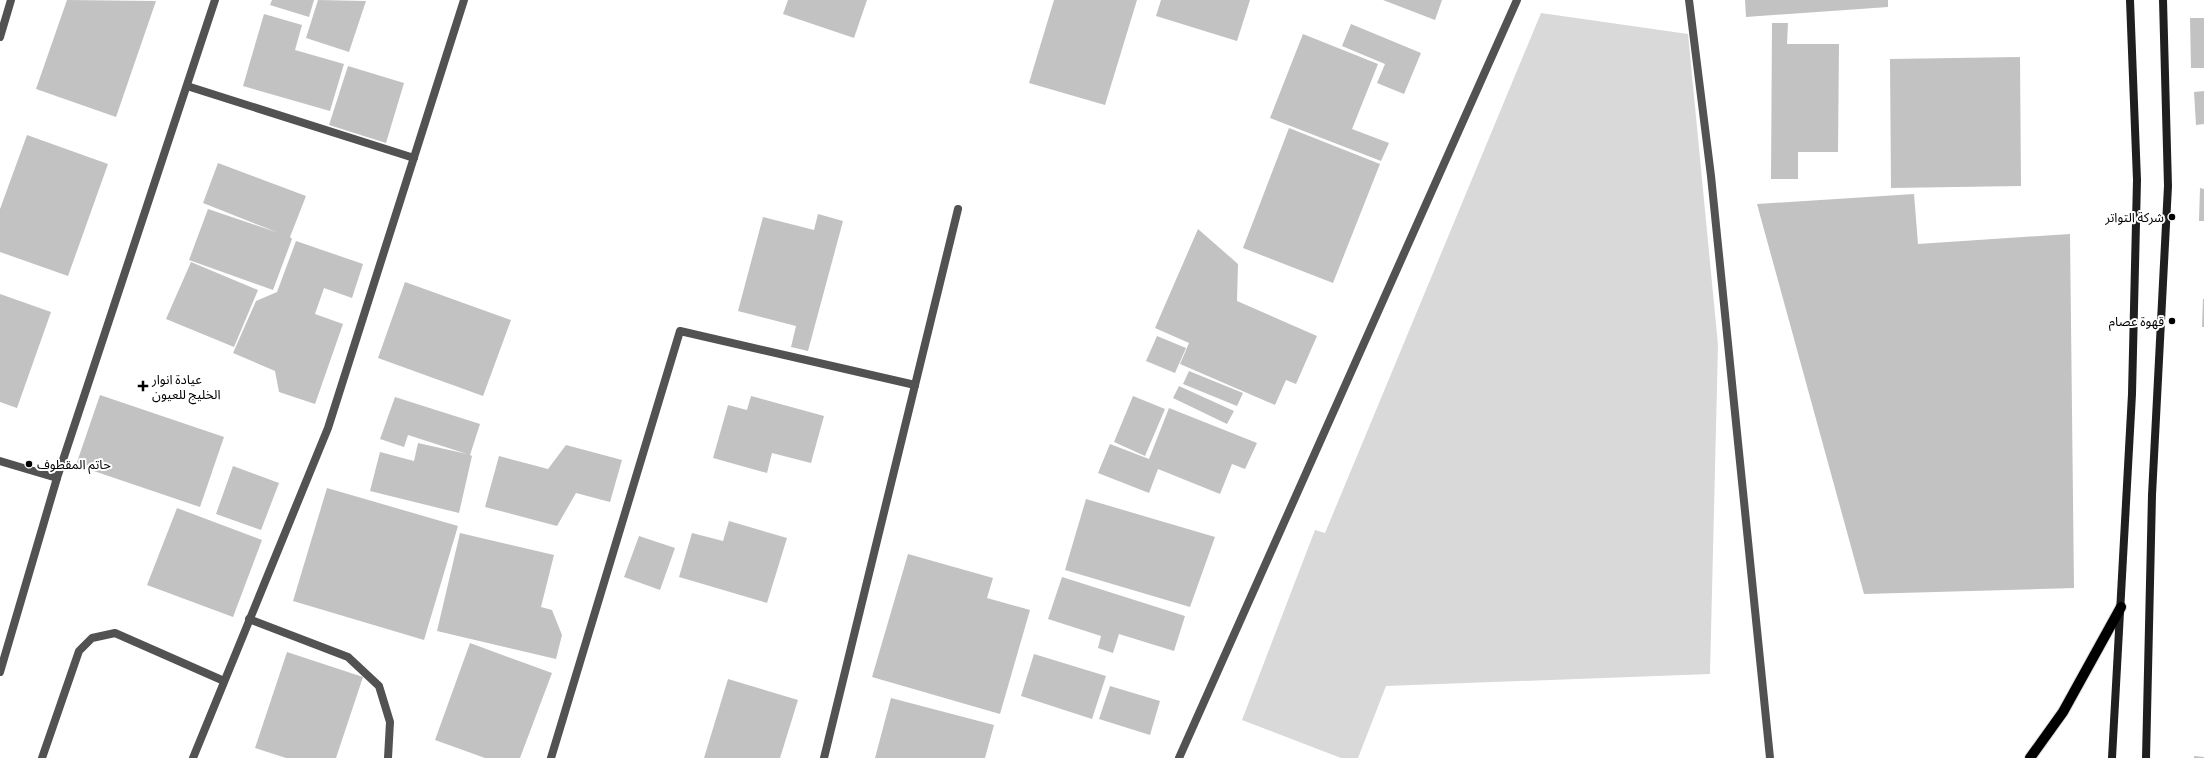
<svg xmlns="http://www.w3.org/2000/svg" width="2204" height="758" font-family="Barlow,'Noto Sans Arabic',sans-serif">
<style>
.green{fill:#d9d9d9}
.building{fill:#c2c2c2}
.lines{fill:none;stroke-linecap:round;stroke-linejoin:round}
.primary-casing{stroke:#dbdbdb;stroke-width:12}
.lane{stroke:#525252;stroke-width:8}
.street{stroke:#525252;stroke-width:8}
.secondary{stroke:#1f1f1f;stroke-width:8}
.primary{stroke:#000;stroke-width:10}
.poi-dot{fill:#000;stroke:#fff;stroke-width:1.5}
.labels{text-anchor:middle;stroke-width:4;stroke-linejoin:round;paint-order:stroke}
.poi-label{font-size:13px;fill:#000;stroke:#fff;text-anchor:end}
</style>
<rect width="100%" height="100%" fill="#fff"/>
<path class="green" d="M 1541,13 L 1688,34 L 1718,345 L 1710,674 L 1386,686 L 1358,758 L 1341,758 L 1242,720 L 1315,530 L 1325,533 Z"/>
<g class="building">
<path d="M 67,0 L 156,1 L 116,117 L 36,89 Z"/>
<path d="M 272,0 L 314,0 L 309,17 L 270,5 Z"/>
<path d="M 318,0 L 366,1 L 349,52 L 306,38 Z"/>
<path d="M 788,0 L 867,0 L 854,38 L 783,14 Z"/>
<path d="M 1054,0 L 1137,0 L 1105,105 L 1029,83 Z"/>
<path d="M 1161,0 L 1250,0 L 1237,41 L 1156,16 Z"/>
<path d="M 1383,0 L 1442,0 L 1435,20 Z"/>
<path d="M 1745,0 L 1888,0 L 1888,7 L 1746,17 Z"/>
<path d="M 264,14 L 302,25 L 295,50 L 344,64 L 330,111 L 243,86 Z"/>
<path d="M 2190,18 L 2204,18 L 2204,68 L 2191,68 Z"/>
<path d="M 1772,23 L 1788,23 L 1787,44 L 1839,44 L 1838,152 L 1798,152 L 1798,179 L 1771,179 Z"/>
<path d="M 1351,24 L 1421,53 L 1404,94 L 1377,83 L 1385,64 L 1342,46 Z"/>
<path d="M 1303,34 L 1378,64 L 1352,129 L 1389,143 L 1381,161 L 1270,118 Z"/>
<path d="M 2020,57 L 2021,186 L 1891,188 L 1890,59 Z"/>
<path d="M 348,66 L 404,83 L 386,143 L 329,125 Z"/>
<path d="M 2204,91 L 2204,124 L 2196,125 L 2194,92 Z"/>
<path d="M 1289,128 L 1380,164 L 1333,283 L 1243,248 Z"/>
<path d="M 27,135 L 108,164 L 68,276 L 0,252 L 0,209 Z"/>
<path d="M 218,163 L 306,196 L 290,237 L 292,239 L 273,290 L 189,260 L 208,209 L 279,233 L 203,203 Z"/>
<path d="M 2200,188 L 2204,189 L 2204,221 L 2199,221 Z"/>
<path d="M 1914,194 L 1918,244 L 2070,234 L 2074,588 L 1864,594 L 1757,204 Z"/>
<path d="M 818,214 L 843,221 L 808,351 L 791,347 L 796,326 L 738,311 L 763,217 L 814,230 Z"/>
<path d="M 1198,229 L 1238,264 L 1237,301 L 1317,336 L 1296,384 L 1286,380 L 1275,405 L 1180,364 L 1189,343 L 1155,328 Z"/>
<path d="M 296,241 L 363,264 L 352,298 L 324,288 L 315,314 L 343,324 L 315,404 L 279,392 L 275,371 L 233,353 L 256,301 L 277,292 Z"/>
<path d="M 191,262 L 258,290 L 234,347 L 166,319 Z"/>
<path d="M 405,282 L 511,320 L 483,396 L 378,358 Z"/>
<path d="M 0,294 L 51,312 L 17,408 L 0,402 Z"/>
<path d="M 2203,299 L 2204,299 L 2204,327 L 2202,327 Z"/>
<path d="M 1157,336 L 1186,348 L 1175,373 L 1146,361 Z"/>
<path d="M 1189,371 L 1243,393 L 1237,406 L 1183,384 Z"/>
<path d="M 1179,386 L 1234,411 L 1227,424 L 1173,398 Z"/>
<path d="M 100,395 L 224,437 L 200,507 L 76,465 Z"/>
<path d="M 751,396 L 824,416 L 811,463 L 772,453 L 767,473 L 713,458 L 728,405 L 747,410 Z"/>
<path d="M 1133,396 L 1165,409 L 1145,456 L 1114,442 Z"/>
<path d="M 395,397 L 480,424 L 470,455 L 472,456 L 459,513 L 370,491 L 380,452 L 414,461 L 418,443 L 467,454 L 408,435 L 404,447 L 380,439 Z"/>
<path d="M 1169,408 L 1257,443 L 1245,469 L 1232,464 L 1220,494 L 1158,469 L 1149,493 L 1098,473 L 1110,444 L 1149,459 Z"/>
<path d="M 566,445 L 622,460 L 610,502 L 576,493 L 557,526 L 485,507 L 499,456 L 548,469 Z"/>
<path d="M 233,466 L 279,483 L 261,530 L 216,514 Z"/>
<path d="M 327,488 L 458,526 L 424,640 L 293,601 Z"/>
<path d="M 1086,499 L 1215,537 L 1190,607 L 1065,570 Z"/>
<path d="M 177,508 L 262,540 L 233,617 L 147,585 Z"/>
<path d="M 729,521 L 787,538 L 767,603 L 679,577 L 692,533 L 723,541 Z"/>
<path d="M 460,533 L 554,555 L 541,607 L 552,610 L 562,635 L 556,659 L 437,631 Z"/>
<path d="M 639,536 L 675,548 L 660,590 L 624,577 Z"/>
<path d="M 908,554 L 993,578 L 987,598 L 1030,610 L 1000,714 L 872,677 Z"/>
<path d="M 1062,577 L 1185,616 L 1174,651 L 1119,634 L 1113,653 L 1098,648 L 1101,636 L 1048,619 Z"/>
<path d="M 470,643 L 552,673 L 520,758 L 485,758 L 435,740 Z"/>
<path d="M 287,652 L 363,677 L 336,758 L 286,758 L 255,748 Z"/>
<path d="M 1034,654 L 1106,676 L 1092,719 L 1021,696 Z"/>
<path d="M 728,679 L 798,700 L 780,758 L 704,758 Z"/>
<path d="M 1110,686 L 1160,701 L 1150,735 L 1099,719 Z"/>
<path d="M 891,698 L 994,725 L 985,758 L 875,758 Z"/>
<path d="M 2194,756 L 2204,757 L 2204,758 L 2194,758 Z"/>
</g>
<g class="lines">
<defs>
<path id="primary" d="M 2030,758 L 2063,712 L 2121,607"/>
</defs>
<use href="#primary" class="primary-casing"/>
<g class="lane">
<path d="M 1689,0 L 1711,176 L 1770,758"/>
<path d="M 249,619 L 348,657 L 379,686 L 390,722 L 388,758"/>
<path d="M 42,758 L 79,651 L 92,638 L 115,633 L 224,681"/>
</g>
<g class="street">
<path d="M 0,37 L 11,0"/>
<path d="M 187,86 L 414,158"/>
<path d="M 0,461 L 57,478"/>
<path d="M 0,672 L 57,478 L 215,0"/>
<path d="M 193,758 L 328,428 L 464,0"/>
<path d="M 551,758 L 680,331 L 915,385"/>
<path d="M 824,758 L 958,209"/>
<path d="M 1179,758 L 1517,0"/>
</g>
<g class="secondary">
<path d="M 2112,758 L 2132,394 L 2137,180 L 2130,0"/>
<path d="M 2146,758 L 2152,495 L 2168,186 L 2163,0"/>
</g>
<use href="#primary" class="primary"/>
</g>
<g class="poi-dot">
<circle cx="2172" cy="217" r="4"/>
<circle cx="2172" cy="321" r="4"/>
<path d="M141 380h4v4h4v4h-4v4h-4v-4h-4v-4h4z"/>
<circle cx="29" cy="464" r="4"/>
</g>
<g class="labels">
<g class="poi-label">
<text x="2164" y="222">شركة التواتر</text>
<text x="2164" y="326">قهوة عصام</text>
<text x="152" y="384" text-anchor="start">عيادة انوار<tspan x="152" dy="15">الخليج للعيون</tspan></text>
<text x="37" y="469" text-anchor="start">حاتم المقطوف</text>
</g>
</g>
</svg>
